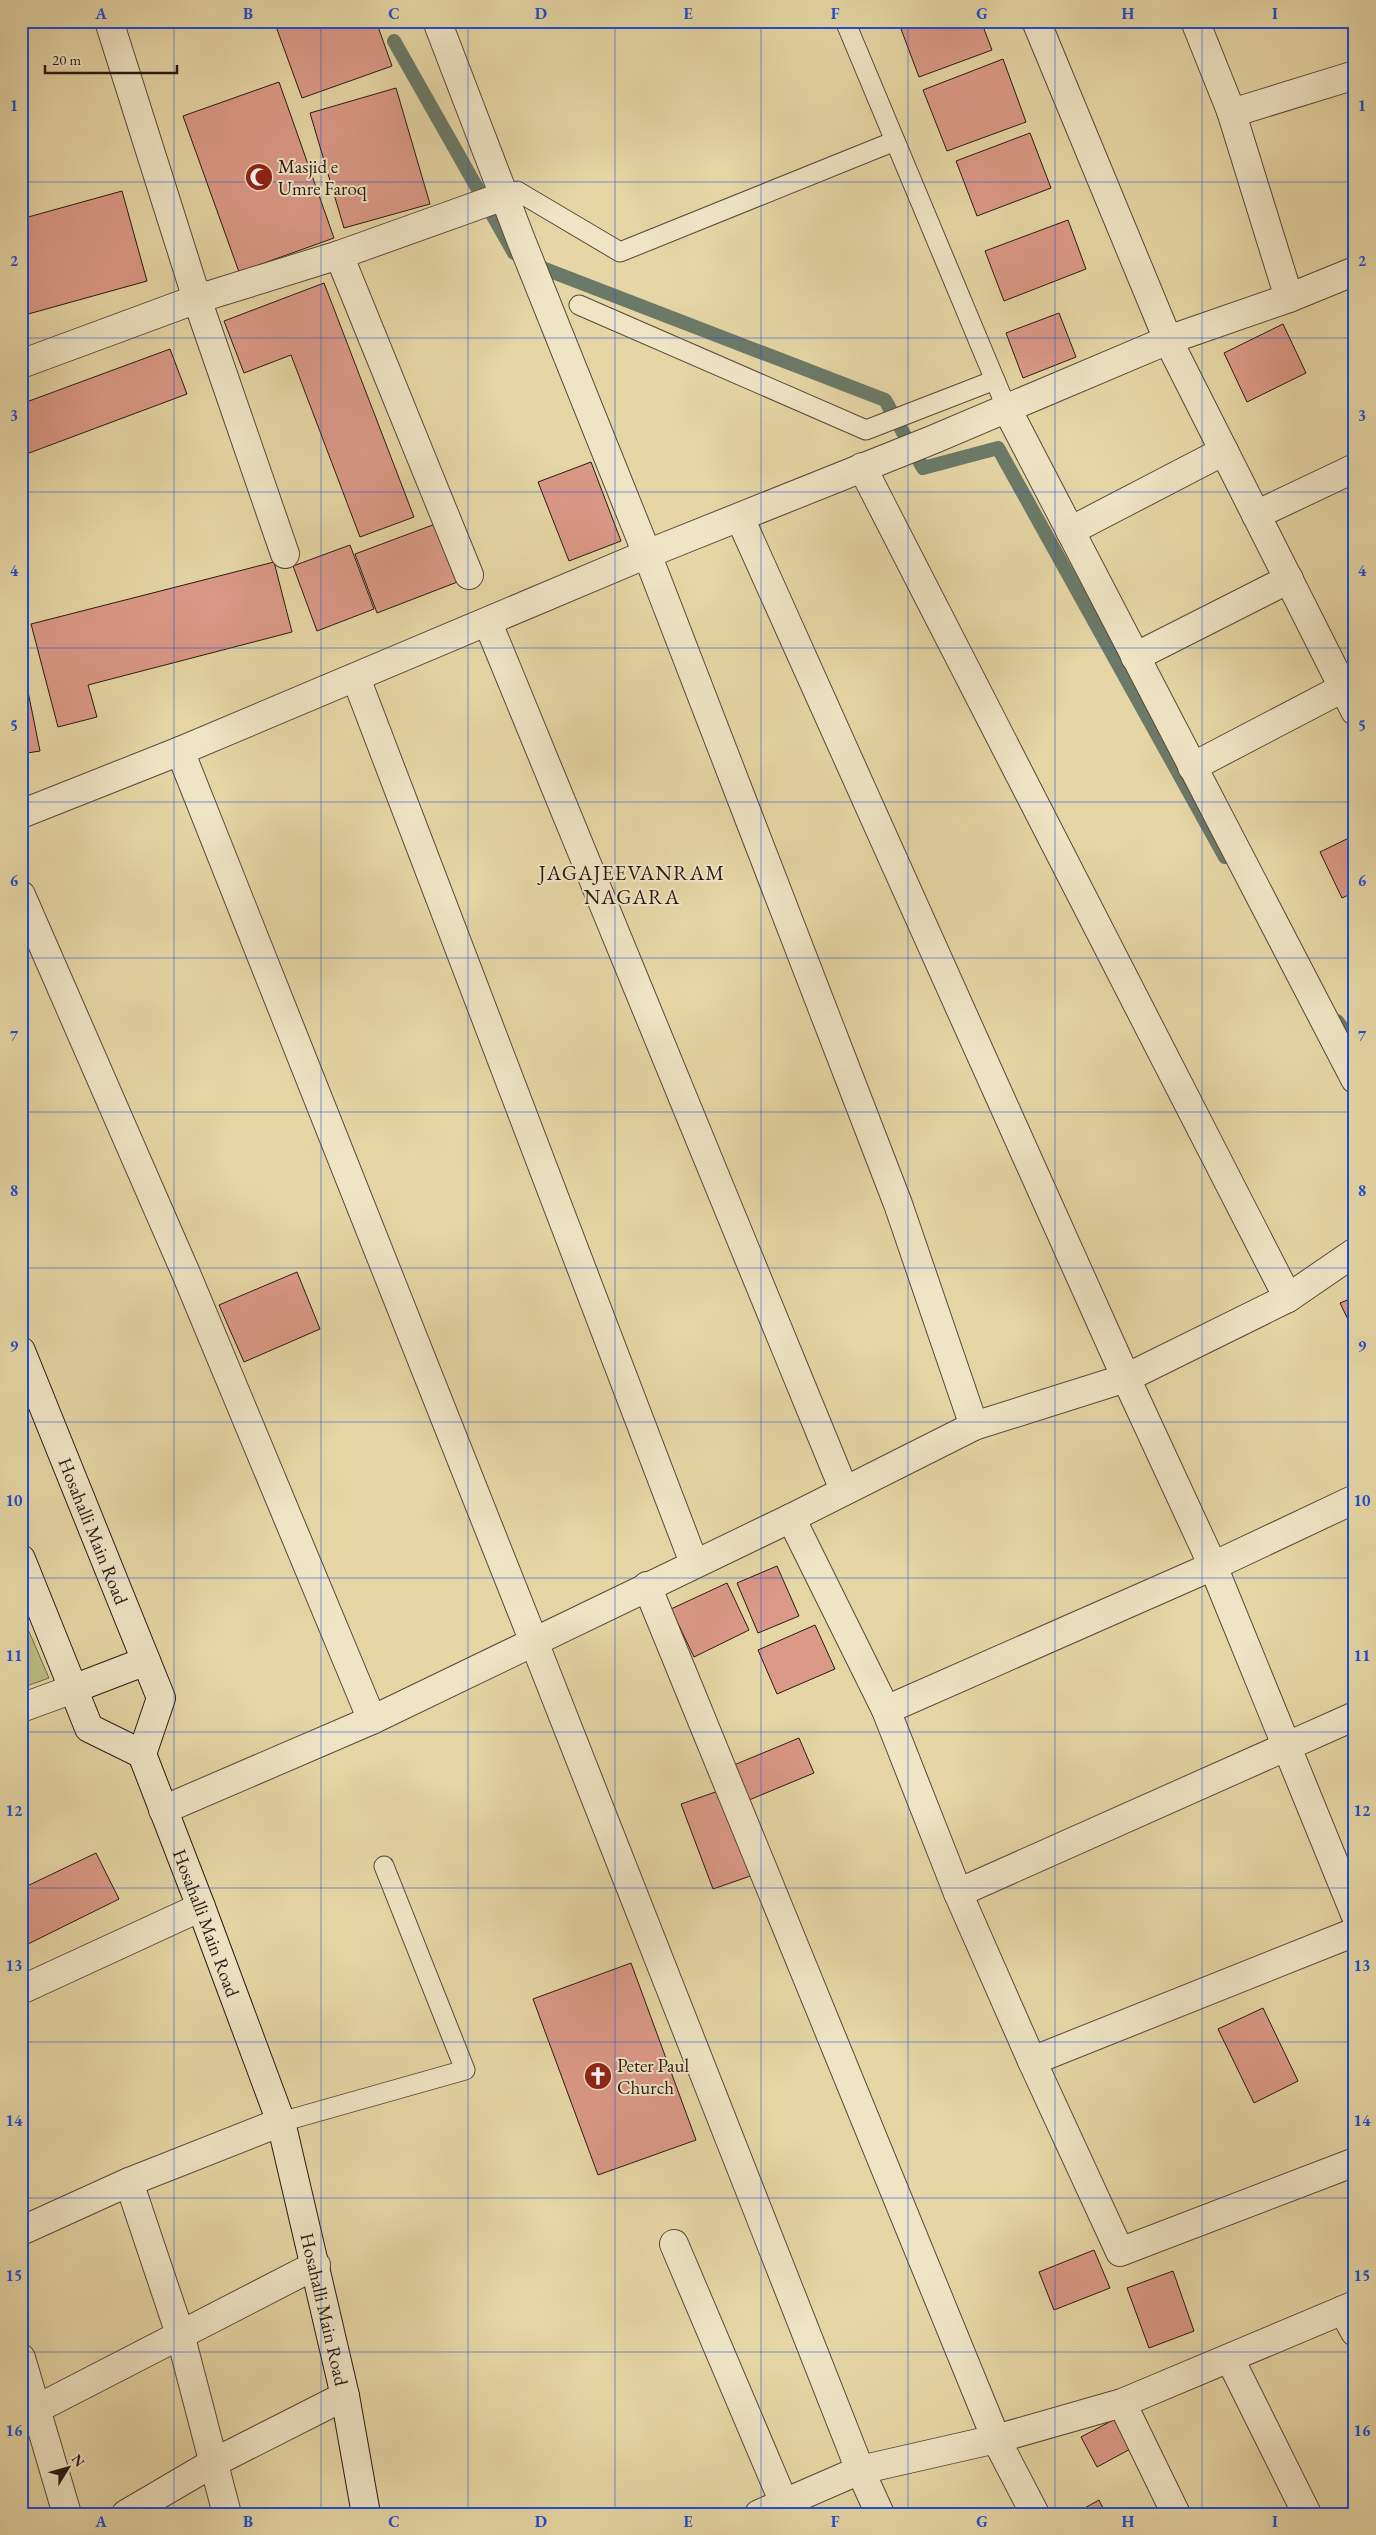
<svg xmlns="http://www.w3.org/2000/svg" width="1376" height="2535" font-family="'EB Garamond',serif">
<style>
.green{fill:#bcbc81;stroke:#726a4a}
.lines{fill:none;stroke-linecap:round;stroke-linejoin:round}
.stream{stroke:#6b7a68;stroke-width:14}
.building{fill:#db9987;stroke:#291913}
.lane-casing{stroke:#584838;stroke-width:21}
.street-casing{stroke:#584838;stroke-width:30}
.secondary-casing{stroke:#291913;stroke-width:30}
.lane{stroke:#efe4c4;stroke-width:19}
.street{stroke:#efe4c4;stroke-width:28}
.secondary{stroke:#efe4c4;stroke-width:28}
.grid{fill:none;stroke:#1d4ed8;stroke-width:1;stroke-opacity:0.55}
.labels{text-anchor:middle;stroke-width:4;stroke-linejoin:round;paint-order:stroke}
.poi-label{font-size:19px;fill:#291913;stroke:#efe4c4;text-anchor:start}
.street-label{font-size:19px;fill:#291913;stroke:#efe4c4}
.quarter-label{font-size:21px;letter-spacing:1px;fill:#291913;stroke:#efe4c4}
.neatline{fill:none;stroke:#1d4ed8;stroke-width:2}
.grid-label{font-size:16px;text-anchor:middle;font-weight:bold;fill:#1d4ed8}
</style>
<rect width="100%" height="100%" fill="#e6d6a5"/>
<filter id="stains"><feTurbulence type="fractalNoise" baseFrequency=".004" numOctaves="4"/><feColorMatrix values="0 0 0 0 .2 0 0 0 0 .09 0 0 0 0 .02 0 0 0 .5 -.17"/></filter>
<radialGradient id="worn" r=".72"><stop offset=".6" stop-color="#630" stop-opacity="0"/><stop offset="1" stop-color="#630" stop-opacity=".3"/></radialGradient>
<path class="green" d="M 21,1613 L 49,1678 L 21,1688 Z"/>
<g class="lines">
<g class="stream">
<path d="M 394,41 L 514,253"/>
<path d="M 532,264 L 885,400 L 923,468 L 998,448 L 1225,857"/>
<path d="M 1337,1021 L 1355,1045"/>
</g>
</g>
<g class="building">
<path d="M 274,21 L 376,21 L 392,66 L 302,98 Z"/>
<path d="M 898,21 L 981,21 L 992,50 L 919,77 Z"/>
<path d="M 1003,59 L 1026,122 L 947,151 L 923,90 Z"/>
<path d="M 279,82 L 334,238 L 239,272 L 183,116 Z"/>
<path d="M 396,88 L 430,204 L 344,228 L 310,113 Z"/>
<path d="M 1030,133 L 1051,188 L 977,216 L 956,161 Z"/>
<path d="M 122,191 L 147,281 L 21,316 L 21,219 Z"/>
<path d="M 1068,220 L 1086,269 L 1004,301 L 985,251 Z"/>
<path d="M 324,283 L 414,517 L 360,537 L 291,355 L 244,373 L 224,321 Z"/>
<path d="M 1059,313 L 1076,357 L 1023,378 L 1006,333 Z"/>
<path d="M 1283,324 L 1306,373 L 1247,402 L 1224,353 Z"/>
<path d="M 170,349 L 187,394 L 21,456 L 21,404 Z"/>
<path d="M 591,462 L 621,541 L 569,561 L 538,482 Z"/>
<path d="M 438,523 L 460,581 L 377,613 L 355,554 Z"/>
<path d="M 350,545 L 374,609 L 317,631 L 293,566 Z"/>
<path d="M 274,562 L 292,632 L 88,685 L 97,717 L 58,727 L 31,624 Z"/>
<path d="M 21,657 L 40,751 L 21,754 Z"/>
<path d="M 1355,835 L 1355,892 L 1342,898 L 1320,852 Z"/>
<path d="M 297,1272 L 320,1329 L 244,1362 L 219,1305 Z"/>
<path d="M 1355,1297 L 1355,1334 L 1340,1303 Z"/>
<path d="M 777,1566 L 799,1616 L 758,1633 L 737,1583 Z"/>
<path d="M 727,1583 L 749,1630 L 694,1657 L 671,1609 Z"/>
<path d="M 815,1625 L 835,1669 L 777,1694 L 758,1650 Z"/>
<path d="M 799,1738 L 814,1773 L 749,1800 L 734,1765 Z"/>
<path d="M 727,1788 L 759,1873 L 713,1889 L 681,1804 Z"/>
<path d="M 96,1853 L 119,1899 L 22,1947 L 21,1889 Z"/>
<path d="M 631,1963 L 696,2140 L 598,2175 L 533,1999 Z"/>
<path d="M 1263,2008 L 1298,2081 L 1254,2103 L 1218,2029 Z"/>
<path d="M 1094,2250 L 1110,2288 L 1054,2310 L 1039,2272 Z"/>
<path d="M 1173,2271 L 1194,2331 L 1149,2348 L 1127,2288 Z"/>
<path d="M 1117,2418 L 1134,2447 L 1097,2467 L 1081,2437 Z"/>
<path d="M 1099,2500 L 1106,2514 L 1074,2514 Z"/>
</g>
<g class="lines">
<defs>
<g id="lane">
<path d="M 845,21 L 1007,409"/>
<path d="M 504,196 L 517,191 L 620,252 L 895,141"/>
<path d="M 579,305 L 866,430 L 995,380"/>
<path d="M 281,2122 L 465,2070 L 384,1866"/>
</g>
<g id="street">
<path d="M 109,21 L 197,299 L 285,554"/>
<path d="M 437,21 L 521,240 L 647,554 L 898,1204 L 974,1426"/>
<path d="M 1036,21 L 1168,340 L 1355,711"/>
<path d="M 1195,21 L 1231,111 L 1289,298"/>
<path d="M 1231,111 L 1235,112 L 1355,75"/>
<path d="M 339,255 L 469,575"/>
<path d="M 21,364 L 197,299 L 339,255 L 504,196"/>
<path d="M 1007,409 L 1355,1079"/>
<path d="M 862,467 L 1288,1298"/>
<path d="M 1256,515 L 1355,468"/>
<path d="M 740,518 L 1126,1378 L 1213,1566 L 1355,1914"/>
<path d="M 1070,531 L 1224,451"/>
<path d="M 488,623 L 844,1490"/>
<path d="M 1135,657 L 1289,579"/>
<path d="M 356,678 L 694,1563"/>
<path d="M 180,751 L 534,1642 L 860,2470 L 880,2514"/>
<path d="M 1192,767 L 1343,688"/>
<path d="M 21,814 L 180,751 L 647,554 L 932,440 L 1168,340 L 1289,298 L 1355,271"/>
<path d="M 21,895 L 185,1271 L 372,1720"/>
<path d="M 791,1518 L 886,1710 L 958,1893 L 1032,2061 L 1120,2252 L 1355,2162"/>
<path d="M 647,1586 L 996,2439 L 1035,2514"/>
<path d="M 21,1708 L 73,1689"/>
<path d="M 886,1710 L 1213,1566 L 1355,1499"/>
<path d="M 163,1810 L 372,1720 L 791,1518 L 974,1426 L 1126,1378 L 1288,1298 L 1355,1252"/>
<path d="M 958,1893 L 1355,1716"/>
<path d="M 21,1990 L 201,1907"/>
<path d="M 1032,2061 L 1355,1932"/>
<path d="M 129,2182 L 180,2334 L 227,2514"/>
<path d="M 21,2231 L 129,2182 L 281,2122"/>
<path d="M 674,2244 L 784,2503"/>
<path d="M 1343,2310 L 1355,2332"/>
<path d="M 21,2358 L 67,2514"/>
<path d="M 1230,2359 L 1307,2514"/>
<path d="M 1122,2403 L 1176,2514"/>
<path d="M 21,2417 L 316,2265"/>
<path d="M 126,2514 L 213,2463 L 345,2396"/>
<path d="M 759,2514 L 860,2470 L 996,2439 L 1122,2403 L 1355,2305"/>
</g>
<g id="secondary">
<path id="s1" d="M 21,1351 L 161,1698 L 142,1754 L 201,1907 L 281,2122 L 345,2396 L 366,2514"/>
<path d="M 21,1559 L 89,1728 L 142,1754"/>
<path d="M 73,1689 L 146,1661"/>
</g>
</defs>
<use href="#lane" class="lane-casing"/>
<use href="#street" class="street-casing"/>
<use href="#secondary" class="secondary-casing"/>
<use href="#lane" class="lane"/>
<use href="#street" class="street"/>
<use href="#secondary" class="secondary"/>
</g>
<path class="grid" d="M 174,21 L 174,2514M 321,21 L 321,2514M 468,21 L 468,2514M 615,21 L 615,2514M 761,21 L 761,2514M 908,21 L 908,2514M 1055,21 L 1055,2514M 1202,21 L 1202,2514M 21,182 L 1355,182M 21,338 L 1355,338M 21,492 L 1355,492M 21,648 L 1355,648M 21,802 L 1355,802M 21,958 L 1355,958M 21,1112 L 1355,1112M 21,1268 L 1355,1268M 21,1422 L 1355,1422M 21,1578 L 1355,1578M 21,1732 L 1355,1732M 21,1888 L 1355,1888M 21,2042 L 1355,2042M 21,2198 L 1355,2198M 21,2352 L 1355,2352"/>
<defs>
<symbol id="mosque-disc" viewBox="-11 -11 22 22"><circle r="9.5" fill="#8f2418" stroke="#efe4c4"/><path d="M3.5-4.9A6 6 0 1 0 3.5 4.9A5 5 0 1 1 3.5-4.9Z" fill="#fff"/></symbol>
<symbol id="church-disc" viewBox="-11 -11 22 22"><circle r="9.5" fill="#8f2418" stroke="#efe4c4"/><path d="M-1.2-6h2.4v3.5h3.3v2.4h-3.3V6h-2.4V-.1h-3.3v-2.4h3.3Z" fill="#fff"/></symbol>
</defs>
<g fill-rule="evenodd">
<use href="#mosque-disc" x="243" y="161" width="32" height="32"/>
<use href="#church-disc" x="582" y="2060" width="32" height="32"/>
</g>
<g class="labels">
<g class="poi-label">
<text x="278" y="173">Masjid e<tspan x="278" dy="22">Umre Faroq</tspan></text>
<text x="617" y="2072">Peter Paul<tspan x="617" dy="22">Church</tspan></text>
</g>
<g class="street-label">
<text dy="7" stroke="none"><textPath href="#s1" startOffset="194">Hosahalli Main Road</textPath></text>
<text dy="7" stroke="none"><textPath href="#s1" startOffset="614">Hosahalli Main Road</textPath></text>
<text dy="7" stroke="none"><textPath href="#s1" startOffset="1019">Hosahalli Main Road</textPath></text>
</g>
<g class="quarter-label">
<text x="632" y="880">JAGAJEEVANRAM<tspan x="632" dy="24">NAGARA</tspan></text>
</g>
</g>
<rect width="1376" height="2535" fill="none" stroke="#e6d6a5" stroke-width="55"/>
<g transform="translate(68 2468) rotate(53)" stroke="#efe4c4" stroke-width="4" paint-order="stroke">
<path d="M0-4L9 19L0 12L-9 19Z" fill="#291913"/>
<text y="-8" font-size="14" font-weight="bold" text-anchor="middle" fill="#291913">N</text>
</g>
<path d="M45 65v8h132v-8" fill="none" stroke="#291913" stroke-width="2.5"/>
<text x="52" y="65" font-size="15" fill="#291913" stroke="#efe4c4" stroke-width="4" paint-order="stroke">20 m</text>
<rect x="28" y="28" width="1320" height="2480" class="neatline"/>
<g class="grid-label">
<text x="101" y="19">A</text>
<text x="248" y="19">B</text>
<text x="394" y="19">C</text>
<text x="541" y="19">D</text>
<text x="688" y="19">E</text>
<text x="835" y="19">F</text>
<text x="982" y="19">G</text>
<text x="1128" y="19">H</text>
<text x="1275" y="19">I</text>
<text x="14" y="111">1</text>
<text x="1362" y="111">1</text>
<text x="14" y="266">2</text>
<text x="1362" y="266">2</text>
<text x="14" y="421">3</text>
<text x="1362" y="421">3</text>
<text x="14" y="576">4</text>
<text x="1362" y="576">4</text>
<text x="14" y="731">5</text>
<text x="1362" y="731">5</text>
<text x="14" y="886">6</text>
<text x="1362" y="886">6</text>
<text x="14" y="1041">7</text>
<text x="1362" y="1041">7</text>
<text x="14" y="1196">8</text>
<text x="1362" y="1196">8</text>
<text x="14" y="1351">9</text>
<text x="1362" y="1351">9</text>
<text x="14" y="1506">10</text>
<text x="1362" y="1506">10</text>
<text x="14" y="1661">11</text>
<text x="1362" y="1661">11</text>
<text x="14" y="1816">12</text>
<text x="1362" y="1816">12</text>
<text x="14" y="1971">13</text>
<text x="1362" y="1971">13</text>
<text x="14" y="2126">14</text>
<text x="1362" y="2126">14</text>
<text x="14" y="2281">15</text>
<text x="1362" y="2281">15</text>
<text x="14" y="2436">16</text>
<text x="1362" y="2436">16</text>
<text x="101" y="2527">A</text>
<text x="248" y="2527">B</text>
<text x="394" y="2527">C</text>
<text x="541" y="2527">D</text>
<text x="688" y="2527">E</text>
<text x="835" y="2527">F</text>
<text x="982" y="2527">G</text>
<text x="1128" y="2527">H</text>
<text x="1275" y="2527">I</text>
</g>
<rect width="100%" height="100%" filter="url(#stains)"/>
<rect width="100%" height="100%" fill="url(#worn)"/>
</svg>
